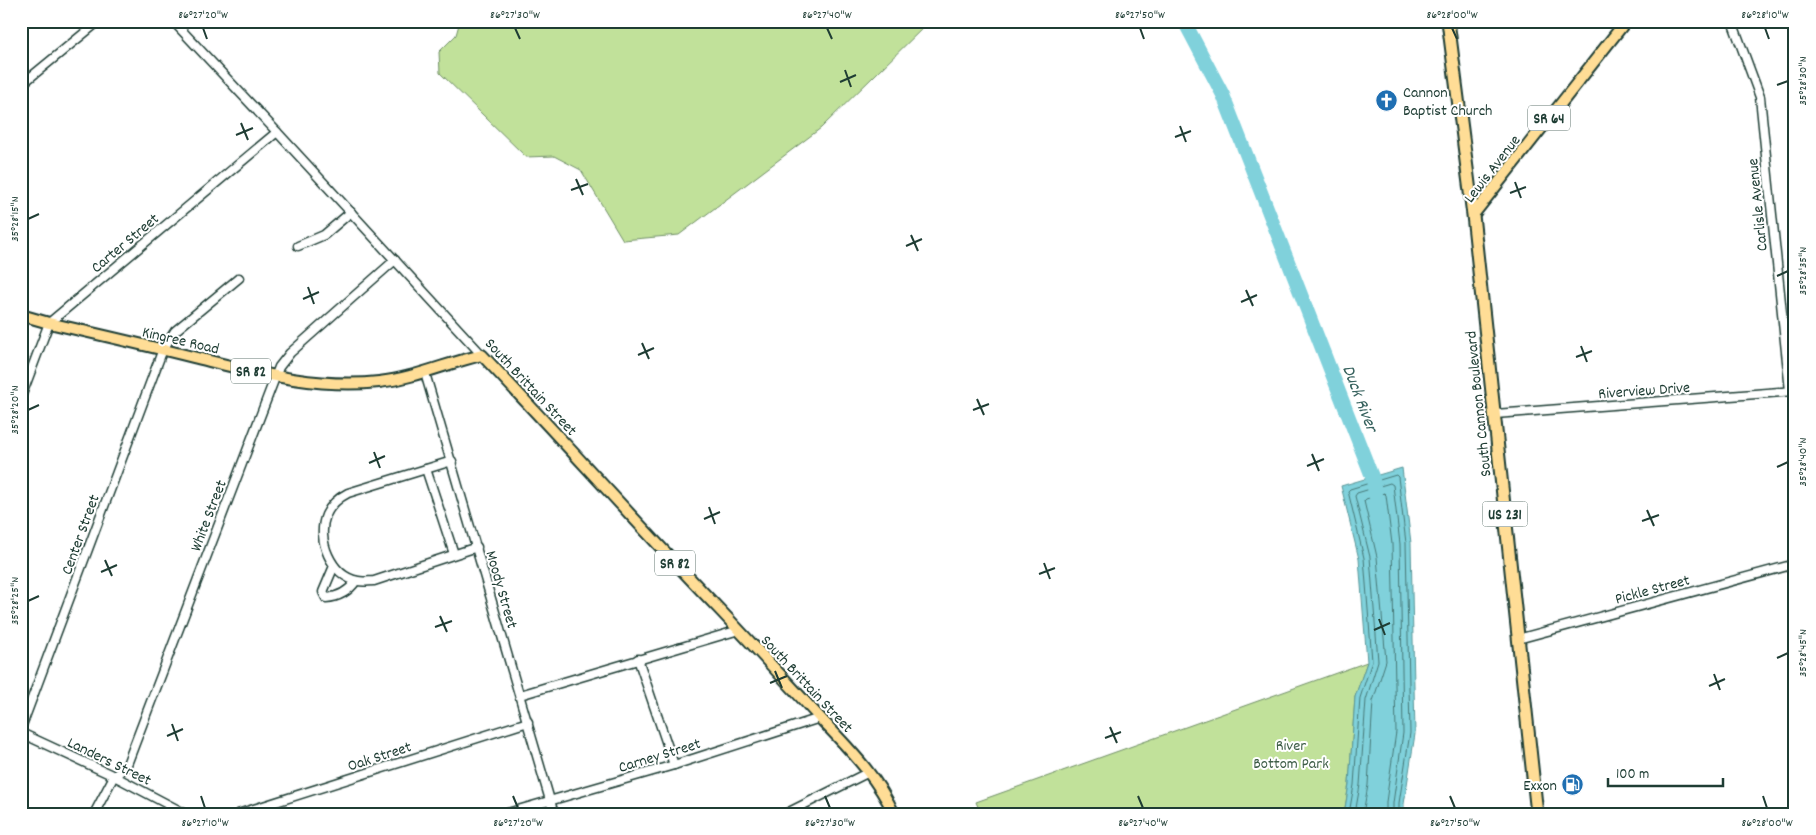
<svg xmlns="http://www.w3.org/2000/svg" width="1816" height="835" font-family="Dekko,sans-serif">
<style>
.green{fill:#c1e19a;stroke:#708f67}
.water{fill:#80d1db;stroke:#599698}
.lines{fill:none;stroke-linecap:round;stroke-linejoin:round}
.shore{stroke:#467877;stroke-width:1}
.river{stroke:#80d1db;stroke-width:14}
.minor-casing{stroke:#1f3d34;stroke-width:11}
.major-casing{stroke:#1f3d34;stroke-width:14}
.highway-casing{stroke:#1f3d34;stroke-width:15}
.minor{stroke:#fff;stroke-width:8}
.major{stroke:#ffdd96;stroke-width:10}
.highway{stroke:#ffdd96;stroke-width:11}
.ticks{fill:none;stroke:#1f3d34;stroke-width:2}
.labels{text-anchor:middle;stroke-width:4;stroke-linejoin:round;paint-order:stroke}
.shield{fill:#fff;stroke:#627771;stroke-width:1}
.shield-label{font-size:15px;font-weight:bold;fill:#1f3d34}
.poi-label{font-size:16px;fill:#1f3d34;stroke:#fff;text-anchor:start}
.street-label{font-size:16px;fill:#1f3d34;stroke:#fff}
.park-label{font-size:16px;fill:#3f5e48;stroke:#fff}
.water-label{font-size:18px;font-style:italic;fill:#37625e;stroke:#fff}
.neatline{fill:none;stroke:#1f3d34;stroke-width:2}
.ticks-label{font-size:12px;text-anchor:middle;fill:#1f3d34}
</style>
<rect width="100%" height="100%" fill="#fff"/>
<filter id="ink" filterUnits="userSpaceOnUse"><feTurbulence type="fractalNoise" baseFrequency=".02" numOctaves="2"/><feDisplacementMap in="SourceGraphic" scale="10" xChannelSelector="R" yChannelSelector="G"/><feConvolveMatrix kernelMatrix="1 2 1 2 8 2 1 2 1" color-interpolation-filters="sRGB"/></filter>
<g filter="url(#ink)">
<g class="green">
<path d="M 460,21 L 930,21 L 821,128 L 679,235 L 623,240 L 581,170 L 554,156 L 526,157 L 440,73 L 439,52 L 456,35 Z"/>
<path d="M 1367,662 L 1355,697 L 1349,784 L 1344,814 L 981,814 L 976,802 Z"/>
</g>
<path class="water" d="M 1402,468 L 1411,543 L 1415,734 L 1404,804 L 1404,814 L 1344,814 L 1349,784 L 1355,697 L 1367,662 L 1359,559 L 1341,486 Z"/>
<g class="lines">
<g class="shore">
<path d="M 1349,814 L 1354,785 L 1360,698 L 1372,661 L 1364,558 L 1348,491 L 1350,489 L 1396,475 L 1398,477 L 1406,543 L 1410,733 L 1399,803 L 1399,814"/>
<path d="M 1355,814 L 1360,785 L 1366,700 L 1378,661 L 1370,557 L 1355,496 L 1357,493 L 1390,483 L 1393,485 L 1400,544 L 1403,733 L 1393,803 L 1393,814"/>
<path d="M 1363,814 L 1368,785 L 1373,701 L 1386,661 L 1377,557 L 1364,501 L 1366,499 L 1384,493 L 1386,495 L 1392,544 L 1396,732 L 1386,802 L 1386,814"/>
</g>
<path class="river" d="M 1184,21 L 1223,95 L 1373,479 L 1375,495"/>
<defs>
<g id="minor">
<path d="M 173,21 L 277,132 L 482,355"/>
<path d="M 1732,21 L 1760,97 L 1790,391"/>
<path d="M 21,85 L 99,21"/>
<path d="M 298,246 L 324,235 L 351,212"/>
<path d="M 425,373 L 554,814"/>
<path d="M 21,397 L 49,323 L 277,132"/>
<path d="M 1495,414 L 1794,391"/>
<path d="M 452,461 L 348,493 C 338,498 331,504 326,515 C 316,539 331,576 358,581 C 363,582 369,581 374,581 L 477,547"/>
<path d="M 426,469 L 454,554"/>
<path d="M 334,566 L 323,592 L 326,598 C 339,597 349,591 356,581"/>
<path d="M 1518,639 L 1795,564"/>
<path d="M 638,659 L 674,765"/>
<path d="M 520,695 L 739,630"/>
<path d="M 21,728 L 163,349 L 175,331 L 239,278"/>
<path d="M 21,733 L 114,776 L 186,814"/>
<path d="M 94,814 L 114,776 L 126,767 L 279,367 L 290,353 L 395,260"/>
<path d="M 238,814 L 528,722"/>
<path d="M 504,814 L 674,765 L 820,718"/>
<path d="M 785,814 L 869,772"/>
</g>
<g id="major">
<path d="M 1473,215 L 1626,21"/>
<path d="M 21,315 L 49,323 C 97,334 145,345 193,357 C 255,372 315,389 379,382 C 415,378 447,363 482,355 C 562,439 639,526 720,610 C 754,646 787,682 820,718 C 848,748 877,776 894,814"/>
</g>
<path id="highway" d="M 1448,21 L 1473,215 L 1537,814"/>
</defs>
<use href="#minor" class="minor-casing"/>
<use href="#major" class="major-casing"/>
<use href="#highway" class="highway-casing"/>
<use href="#minor" class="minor"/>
<use href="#major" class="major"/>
<use href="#highway" class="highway"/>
</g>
</g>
<path class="ticks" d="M 203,28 L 207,39M 515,28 L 520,39M 827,28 L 832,39M 1140,28 L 1144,39M 1452,28 L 1457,39M 1765,28 L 1769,39M 845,70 L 851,87M 840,82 L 856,75M 1777,85 L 1788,81M 241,123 L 248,140M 1180,126 L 1186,142M 236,135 L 253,128M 1175,137 L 1191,131M 576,179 L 583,195M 1515,182 L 1521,198M 571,190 L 588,184M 1510,193 L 1526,187M 28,219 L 39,214M 911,235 L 918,251M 906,246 L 922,239M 1777,276 L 1788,271M 308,287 L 314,304M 1246,290 L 1253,306M 303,299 L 319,292M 1241,302 L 1257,295M 642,343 L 649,359M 1581,346 L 1587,362M 638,355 L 654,348M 1576,357 L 1592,351M 977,399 L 984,415M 28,410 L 39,405M 973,410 L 989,404M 374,452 L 380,468M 1312,454 L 1319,471M 369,463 L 385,456M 1307,466 L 1324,459M 1777,467 L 1788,462M 709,507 L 715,524M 1647,510 L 1654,526M 704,519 L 720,512M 1642,521 L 1659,515M 105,560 L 112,576M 1044,563 L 1050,579M 101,572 L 117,565M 1039,574 L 1055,568M 28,601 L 39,596M 440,616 L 447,632M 1379,619 L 1385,635M 435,627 L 452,621M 1374,630 L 1390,623M 1777,658 L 1788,653M 775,671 L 782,688M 1714,674 L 1720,690M 770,683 L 787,676M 1709,686 L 1725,679M 172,724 L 178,741M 1110,727 L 1117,743M 167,736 L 183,729M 1105,738 L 1121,732M 201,796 L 205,808M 513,796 L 518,808M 825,796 L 830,808M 1138,796 L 1143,808M 1450,796 L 1455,808M 1763,796 L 1767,808"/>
<defs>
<symbol id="church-disc" viewBox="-11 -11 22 22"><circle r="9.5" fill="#1f6fb2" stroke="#fff"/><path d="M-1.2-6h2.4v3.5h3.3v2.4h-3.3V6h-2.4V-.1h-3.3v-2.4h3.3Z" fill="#fff"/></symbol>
<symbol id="fuel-disc" viewBox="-11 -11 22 22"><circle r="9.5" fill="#1f6fb2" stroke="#fff"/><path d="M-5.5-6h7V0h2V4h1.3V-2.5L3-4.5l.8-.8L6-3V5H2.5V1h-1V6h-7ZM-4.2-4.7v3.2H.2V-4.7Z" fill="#fff"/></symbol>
</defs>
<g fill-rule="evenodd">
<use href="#church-disc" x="1374" y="88" width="25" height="25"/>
<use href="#fuel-disc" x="1560" y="772" width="25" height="25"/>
</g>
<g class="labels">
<g class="shield">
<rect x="1528" y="105.5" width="42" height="25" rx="4"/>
<rect x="231" y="358.5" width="40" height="25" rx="4"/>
<rect x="1482.5" y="501.5" width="45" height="25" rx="4"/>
<rect x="655" y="550.5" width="40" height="25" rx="4"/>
</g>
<g class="shield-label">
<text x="1549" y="123">SR 64</text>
<text x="251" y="376">SR 82</text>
<text x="1505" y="519">US 231</text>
<text x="675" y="568">SR 82</text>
</g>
<g class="poi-label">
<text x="1403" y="97">Cannon<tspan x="1403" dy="18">Baptist Church</tspan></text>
<text x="1557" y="790" text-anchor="end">Exxon</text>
</g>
<g class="street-label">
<text transform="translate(1491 168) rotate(-52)" y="6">Lewis Avenue</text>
<text transform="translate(1756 205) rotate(-96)" y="6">Carlisle Avenue</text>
<text transform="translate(124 242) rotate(-40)" y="6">Carter Street</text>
<text transform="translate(181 339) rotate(13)" y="6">Kingree Road</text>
<text transform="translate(532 386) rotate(47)" y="6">South Brittain Street</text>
<text transform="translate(1644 389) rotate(-4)" y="6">Riverview Drive</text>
<text transform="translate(1477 404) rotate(-96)" y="6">South Cannon Boulevard</text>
<text transform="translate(207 515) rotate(-69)" y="6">White Street</text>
<text transform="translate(79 534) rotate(-70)" y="6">Center Street</text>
<text transform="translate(1652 588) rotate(-15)" y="6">Pickle Street</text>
<text transform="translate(503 589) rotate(74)" y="6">Moody Street</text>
<text transform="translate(808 683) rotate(47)" y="6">South Brittain Street</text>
<text transform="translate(659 754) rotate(-17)" y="6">Carney Street</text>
<text transform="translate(379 755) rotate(-18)" y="6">Oak Street</text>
<text transform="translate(110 760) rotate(26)" y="6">Landers Street</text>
</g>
<g class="park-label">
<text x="1291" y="750">River<tspan x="1291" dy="18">Bottom Park</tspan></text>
</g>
<g class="water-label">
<text transform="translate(1361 398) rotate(69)" y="6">Duck River</text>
</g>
</g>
<rect width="1816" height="835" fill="none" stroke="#fff" stroke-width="55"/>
<path d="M1608 778v8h115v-8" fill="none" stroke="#1f3d34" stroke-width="2.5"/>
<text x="1616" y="778" font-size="15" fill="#1f3d34" stroke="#ffffff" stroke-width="4" paint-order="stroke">100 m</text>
<rect x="28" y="28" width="1760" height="780" class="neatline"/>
<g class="ticks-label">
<text x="203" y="18">86°27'20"W</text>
<text x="515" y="18">86°27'30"W</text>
<text x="827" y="18">86°27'40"W</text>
<text x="1140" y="18">86°27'50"W</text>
<text x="1452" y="18">86°28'00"W</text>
<text x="1765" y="18">86°28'10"W</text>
<text transform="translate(1802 81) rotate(-90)" y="4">35°28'30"N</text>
<text transform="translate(14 219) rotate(-90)" y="4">35°28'15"N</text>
<text transform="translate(1802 271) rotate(-90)" y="4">35°28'35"N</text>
<text transform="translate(14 410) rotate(-90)" y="4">35°28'20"N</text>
<text transform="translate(1802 462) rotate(-90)" y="4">35°28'40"N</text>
<text transform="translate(14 601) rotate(-90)" y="4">35°28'25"N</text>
<text transform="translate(1802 653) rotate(-90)" y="4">35°28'45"N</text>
<text x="205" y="826">86°27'10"W</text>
<text x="518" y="826">86°27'20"W</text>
<text x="830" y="826">86°27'30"W</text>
<text x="1143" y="826">86°27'40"W</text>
<text x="1455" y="826">86°27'50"W</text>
<text x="1767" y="826">86°28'00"W</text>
</g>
</svg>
